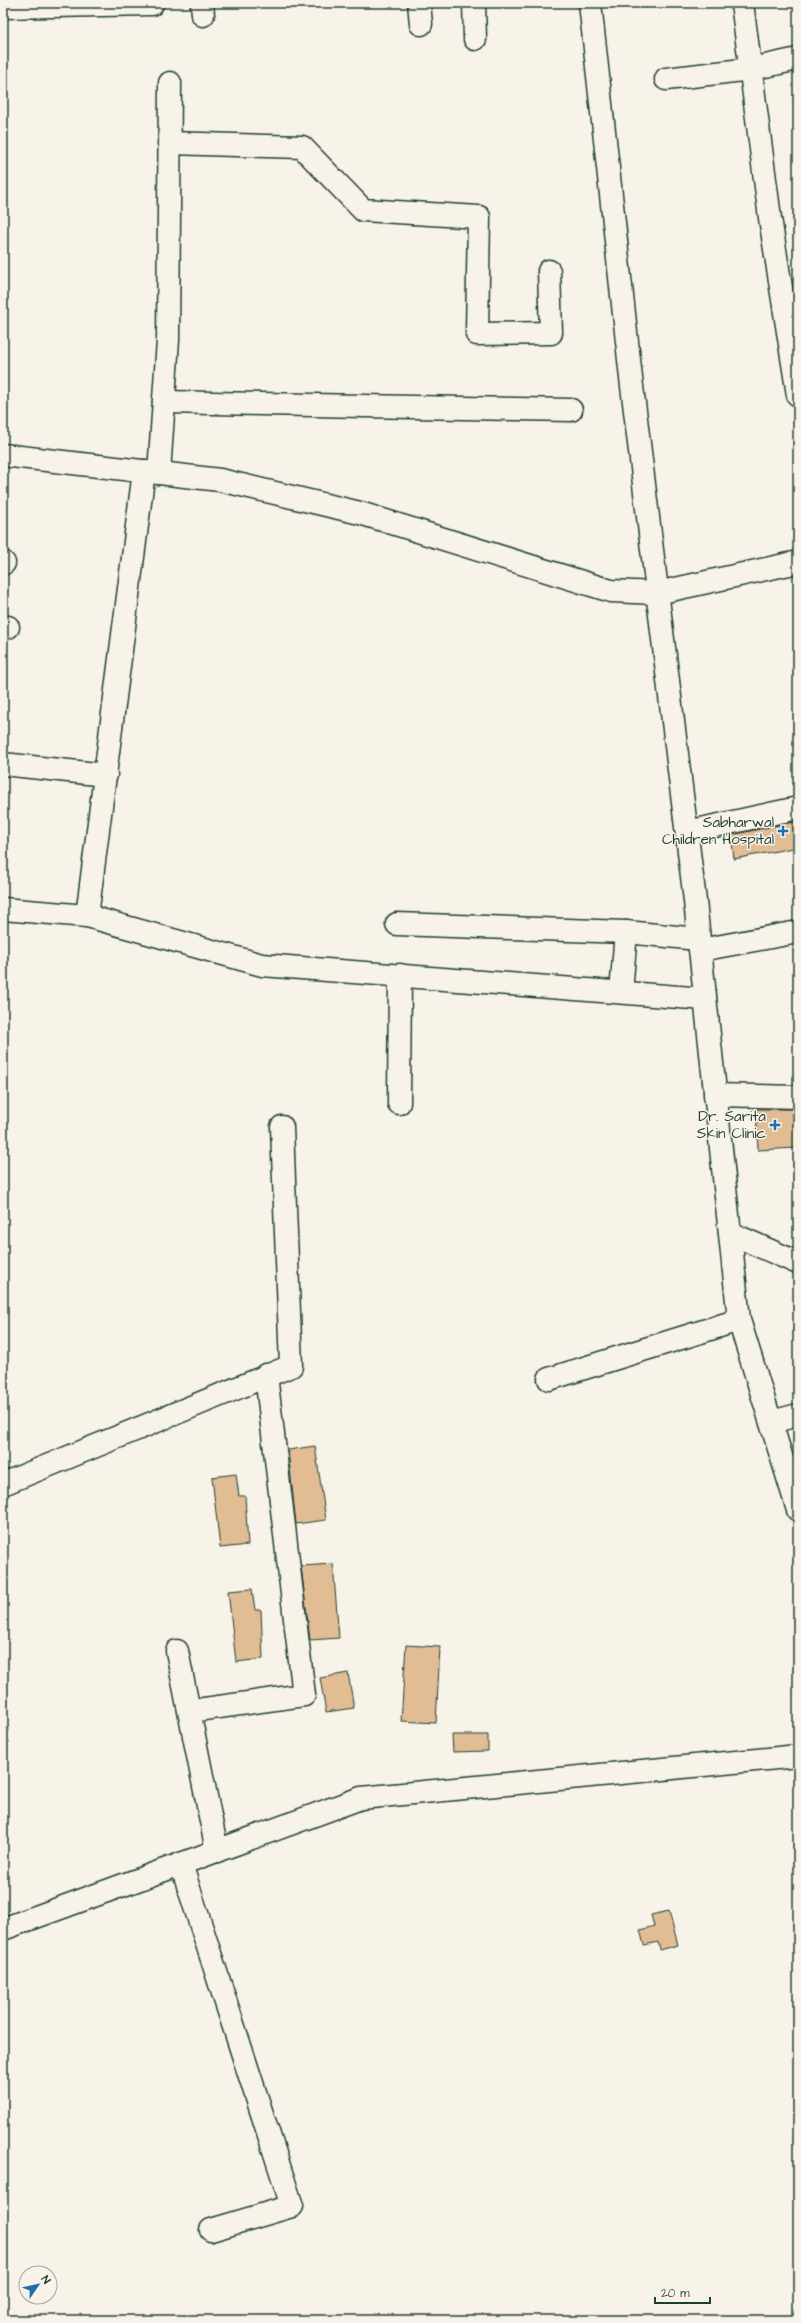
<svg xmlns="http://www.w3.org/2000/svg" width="801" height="2323" font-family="'Architects Daughter',sans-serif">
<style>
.building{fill:#e2bd93;stroke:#1f3d34}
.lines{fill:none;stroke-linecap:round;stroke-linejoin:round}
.minor-casing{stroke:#1f3d34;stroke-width:25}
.minor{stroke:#f7f3e8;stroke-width:22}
.poi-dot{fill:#1f6fb2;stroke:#f7f3e8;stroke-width:1.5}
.labels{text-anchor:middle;stroke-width:3;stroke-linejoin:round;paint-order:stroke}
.poi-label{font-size:15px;fill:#1f3d34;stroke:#f7f3e8;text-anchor:end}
</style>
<rect width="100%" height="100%" fill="#f7f3e8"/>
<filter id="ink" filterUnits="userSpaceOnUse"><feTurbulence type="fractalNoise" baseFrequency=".025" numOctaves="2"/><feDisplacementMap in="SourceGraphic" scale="8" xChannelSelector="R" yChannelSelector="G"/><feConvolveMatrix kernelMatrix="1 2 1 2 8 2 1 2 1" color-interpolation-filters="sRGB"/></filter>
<g filter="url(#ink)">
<g class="building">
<path d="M 798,821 L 798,847 L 734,859 L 731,835 Z"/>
<path d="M 756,1109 L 795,1109 L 797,1148 L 758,1150 Z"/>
<path d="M 315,1446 L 326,1520 L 296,1524 L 288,1450 Z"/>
<path d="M 236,1474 L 239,1496 L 245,1496 L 248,1545 L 220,1548 L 212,1477 Z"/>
<path d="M 333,1564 L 339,1638 L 310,1640 L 301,1566 Z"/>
<path d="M 252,1589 L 255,1610 L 261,1610 L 263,1659 L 236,1662 L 228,1591 Z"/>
<path d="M 406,1645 L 440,1647 L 436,1723 L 401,1721 Z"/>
<path d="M 348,1673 L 354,1708 L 326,1712 L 320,1678 Z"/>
<path d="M 452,1735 L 488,1735 L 488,1751 L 453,1752 Z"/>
<path d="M 669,1911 L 678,1945 L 660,1950 L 658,1942 L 644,1945 L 640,1930 L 654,1926 L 651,1915 Z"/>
</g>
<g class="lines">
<defs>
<g id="minor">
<path d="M 202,3 L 203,15"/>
<path d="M 419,3 L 421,24"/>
<path d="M 474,3 L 475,39"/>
<path d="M 590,3 L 631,378 L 695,901 L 739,1320 L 798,1510"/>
<path d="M 742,3 L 770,218 L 798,395"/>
<path d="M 3,7 L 152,4"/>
<path d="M 666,79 L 751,69 L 798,59"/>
<path d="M 169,143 L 302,147 L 363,210 L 479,217 L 477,334 L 551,333 L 549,271"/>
<path d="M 164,402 L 571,410"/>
<path d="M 3,455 L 220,480 L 360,513 L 611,591 L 657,593 L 798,562"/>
<path d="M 159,473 L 168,340 L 170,83"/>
<path d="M 3,562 L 4,563"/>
<path d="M 3,626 L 8,627"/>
<path d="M 3,764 L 106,775"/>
<path d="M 687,832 L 798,808"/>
<path d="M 3,909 L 87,916 L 144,471"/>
<path d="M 87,916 L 262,965 L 705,999"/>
<path d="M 397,924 L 626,932 L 698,939"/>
<path d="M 700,950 L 798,932"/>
<path d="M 621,992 L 626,932"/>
<path d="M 715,1095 L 798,1097"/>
<path d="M 399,1103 L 400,975"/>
<path d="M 730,1233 L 798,1263"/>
<path d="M 549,1379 L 739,1320"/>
<path d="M 771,1422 L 798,1415"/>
<path d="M 3,1484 L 291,1366 L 282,1127"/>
<path d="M 177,1651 L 217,1851"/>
<path d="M 190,1711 L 304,1695 L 266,1375"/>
<path d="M 181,1864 L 292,2206 L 211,2230"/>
<path d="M 3,1929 L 361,1798 L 798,1756"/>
</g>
</defs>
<use href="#minor" class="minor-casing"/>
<use href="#minor" class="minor"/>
</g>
</g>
<g class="poi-dot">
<path d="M781 825h4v4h4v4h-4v4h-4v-4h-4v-4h4z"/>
<path d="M773 1119h4v4h4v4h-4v4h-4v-4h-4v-4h4z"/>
</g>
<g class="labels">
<g class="poi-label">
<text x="774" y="827">Sabharwal<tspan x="774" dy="17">Children Hospital</tspan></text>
<text x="766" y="1121">Dr. Sarita<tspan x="766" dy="17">Skin Clinic</tspan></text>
</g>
</g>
<rect width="801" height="2323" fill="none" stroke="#f7f3e8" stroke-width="16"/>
<rect x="8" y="8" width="785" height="2307" fill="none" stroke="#1f3d34" stroke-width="1.5" filter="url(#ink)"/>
<g transform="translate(38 2285) rotate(56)"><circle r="19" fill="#f7f3e8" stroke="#a1aaa0"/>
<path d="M0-3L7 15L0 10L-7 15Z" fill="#1f6fb2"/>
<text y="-6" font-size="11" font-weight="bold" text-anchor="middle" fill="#1f3d34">N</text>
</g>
<path d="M655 2297v6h55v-6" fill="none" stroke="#1f3d34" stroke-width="2"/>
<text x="661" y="2297" font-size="12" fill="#1f3d34" stroke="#f7f3e8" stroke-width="3" paint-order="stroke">20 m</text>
</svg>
